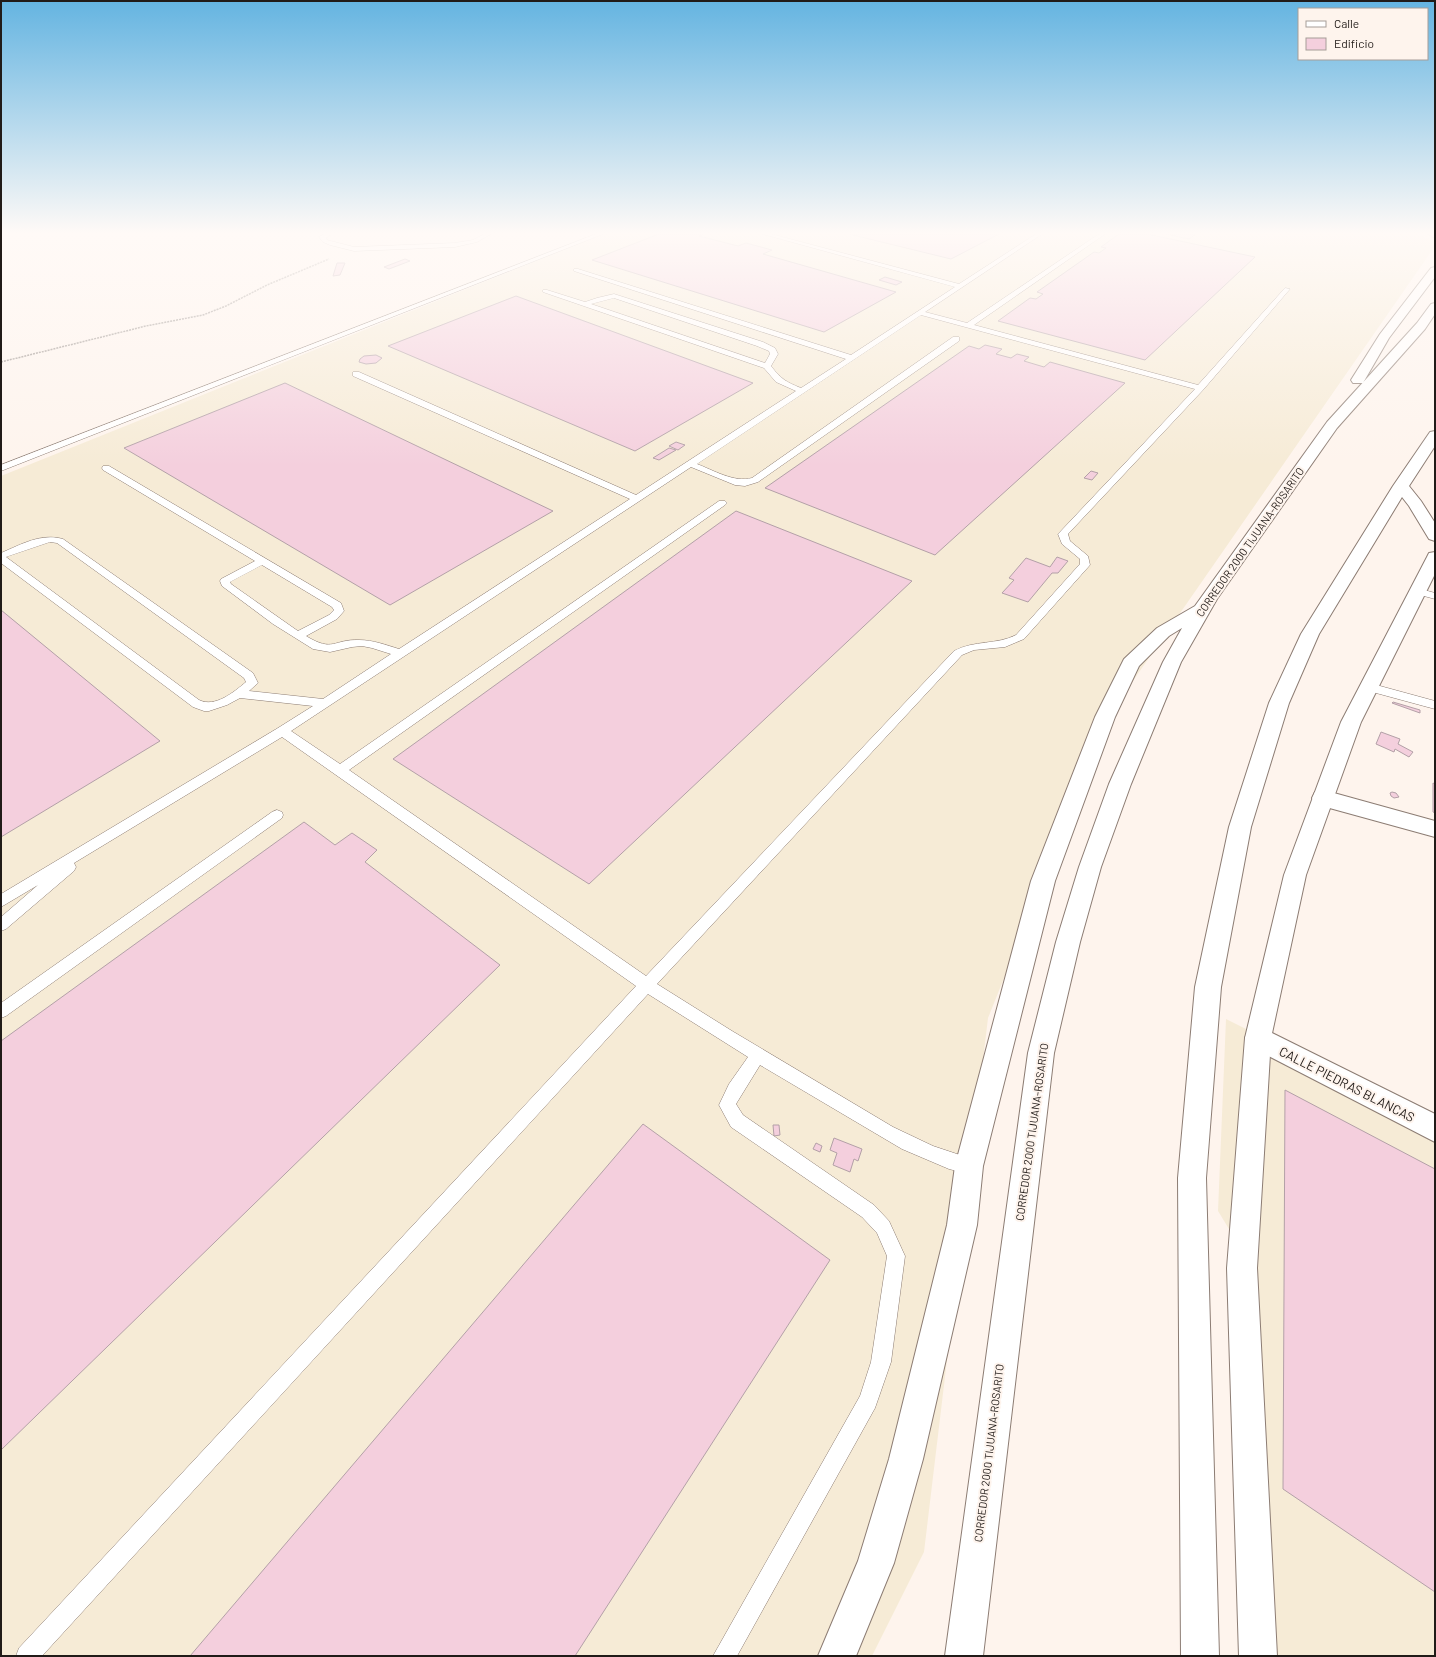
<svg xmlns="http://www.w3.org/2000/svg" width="1436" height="1657" font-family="Barlow,sans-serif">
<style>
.industrial{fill:#f6ebd6}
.building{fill:#f4cfdd;stroke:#b3a0a7}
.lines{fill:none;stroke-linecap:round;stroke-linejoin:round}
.service-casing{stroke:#8c7c73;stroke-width:1}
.minor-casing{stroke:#8c7c73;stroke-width:2}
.trunk-casing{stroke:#8c7c73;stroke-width:2}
.path{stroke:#9b938e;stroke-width:1.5;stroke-dasharray:2 1;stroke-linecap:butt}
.service{fill:#fff;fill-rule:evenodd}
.minor{fill:#fff;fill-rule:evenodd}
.trunk{fill:#fff;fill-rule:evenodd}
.labels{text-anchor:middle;stroke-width:4;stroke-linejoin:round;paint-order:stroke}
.street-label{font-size:11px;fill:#211b18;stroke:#fef4ed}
.near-street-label{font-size:13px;fill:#211b18;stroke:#fef4ed}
</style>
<rect width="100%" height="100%" fill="#fef4ed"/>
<g class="industrial">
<path d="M 603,234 L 1417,234 L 1435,242 L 1435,246 L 1110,714 L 988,1018 L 924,1552 L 872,1656 L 1,1656 L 1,476 Z"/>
<path d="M 1226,1019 L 1435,1124 L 1435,1656 L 1262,1656 L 1241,1277 L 1229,1229 L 1218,1211 Z"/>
</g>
<g class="building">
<path d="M 659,234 L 704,234 L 699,236 L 738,246 L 746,243 L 772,250 L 763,254 L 896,292 L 824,332 L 592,260 Z"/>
<path d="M 849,234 L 999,234 L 951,259 Z"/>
<path d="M 1119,234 L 1147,234 L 1255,257 L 1145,360 L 998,321 L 1030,298 L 1036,299 L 1043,294 L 1037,292 L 1094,252 L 1099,253 L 1106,248 L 1101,247 Z"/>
<path d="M 1166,234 L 1196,234 L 1189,239 Z"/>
<path d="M 405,259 L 410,261 L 389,269 L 384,267 Z"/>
<path d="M 337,263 L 345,263 L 340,275 L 333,276 Z"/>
<path d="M 885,277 L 902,282 L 896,285 L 879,280 Z"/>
<path d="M 516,296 L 753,383 L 635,451 L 388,346 Z"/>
<path d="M 985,345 L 1002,349 L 996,354 L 1011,358 L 1017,354 L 1029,357 L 1024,361 L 1044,367 L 1050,362 L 1125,383 L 935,555 L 765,488 L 969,346 L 979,349 Z"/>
<path d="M 376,355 L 382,358 L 376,363 L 366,364 L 359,362 L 360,359 L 364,356 Z"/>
<path d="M 285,383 L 553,511 L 390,605 L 124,448 Z"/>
<path d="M 676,442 L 685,445 L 678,450 L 669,446 Z"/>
<path d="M 669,448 L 676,450 L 659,460 L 653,458 Z"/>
<path d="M 1091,471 L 1098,473 L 1092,480 L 1084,478 Z"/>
<path d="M 736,511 L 912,581 L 589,884 L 393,759 Z"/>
<path d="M 1057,557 L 1068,561 L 1058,573 L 1052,573 L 1028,602 L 1002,593 L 1014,580 L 1009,578 L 1026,558 L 1050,567 Z"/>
<path d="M 1,610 L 160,741 L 1,837 Z"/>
<path d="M 1393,702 L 1420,710 L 1420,713 L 1392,703 Z"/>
<path d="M 1381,732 L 1400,739 L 1398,744 L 1413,752 L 1409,757 L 1395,749 L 1394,752 L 1376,744 Z"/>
<path d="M 1433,783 L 1435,784 L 1435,813 L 1433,812 Z"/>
<path d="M 1392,792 L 1396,793 L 1399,797 L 1394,798 L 1391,796 L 1390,793 Z"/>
<path d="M 304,822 L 335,845 L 352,833 L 377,850 L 365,862 L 500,965 L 1,1450 L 1,1041 Z"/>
<path d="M 1285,1090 L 1435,1169 L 1435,1592 L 1283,1489 Z"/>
<path d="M 643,1124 L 830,1260 L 575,1656 L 190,1656 Z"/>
<path d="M 773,1125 L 779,1125 L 780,1135 L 774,1136 Z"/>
<path d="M 834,1138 L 862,1149 L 858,1161 L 854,1159 L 850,1172 L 833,1165 L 837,1153 L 830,1150 Z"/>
<path d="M 816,1143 L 822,1146 L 820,1152 L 813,1149 Z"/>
</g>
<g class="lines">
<defs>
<g id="service">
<path d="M 325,234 L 332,234 L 326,238 L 327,240 L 354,247 L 455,243 L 473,240 L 484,234 L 491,234 L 477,242 L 455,247 L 354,251 L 330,245 L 323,242 L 319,237 Z"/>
<path d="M 596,234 L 603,234 L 1,471 L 1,465 Z"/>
<path d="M 763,234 L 771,234 L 959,284 L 1036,234 L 1042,234 L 925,312 L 967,323 L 1099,234 L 1105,234 L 974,325 L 1198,385 L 1285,288 L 1290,289 L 1203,390 L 1068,534 L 1070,541 L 1088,556 L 1090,565 L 1024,639 L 1005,647 L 974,650 L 962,655 L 657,984 L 732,1031 L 893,1127 L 933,1146 L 975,1160 L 977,1166 L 975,1172 L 969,1174 L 949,1169 L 902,1149 L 760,1065 L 736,1104 L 743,1115 L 874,1205 L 889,1221 L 905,1256 L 891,1362 L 875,1408 L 737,1656 L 713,1656 L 860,1396 L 871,1362 L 887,1256 L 877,1233 L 862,1217 L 731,1127 L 719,1105 L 729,1084 L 748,1057 L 648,994 L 42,1656 L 16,1656 L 19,1648 L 636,986 L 282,737 L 74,863 L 76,867 L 74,871 L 6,929 L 1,931 L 1,917 L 38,885 L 1,907 L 1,894 L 278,728 L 313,706 L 240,698 L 227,705 L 209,711 L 204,711 L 193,707 L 1,563 L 1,553 C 22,544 41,533 63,539 L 253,673 L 258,683 L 249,691 L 323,699 L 391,654 L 372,648 L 362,646 L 352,647 L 330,652 L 313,649 L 273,624 L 222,586 L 220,581 L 221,579 L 255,561 L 103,470 L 102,468 L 103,466 L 109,466 L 341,603 L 344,611 L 337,619 L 306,636 C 334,653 333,639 359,640 C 373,640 386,645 399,649 L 630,499 L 353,376 L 353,372 L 359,372 L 636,495 L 796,391 L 776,382 L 764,368 L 543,292 L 543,290 L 547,290 L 585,302 L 597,298 L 614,294 L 763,342 L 775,348 L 778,354 L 771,366 C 781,379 786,382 801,388 L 846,359 L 574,271 L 574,269 L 578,269 L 851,355 L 955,287 ZM 614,298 L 757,346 L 769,351 L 770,354 L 765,363 L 591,304 ZM 921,315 L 1195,389 L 1060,532 L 1058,534 L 1062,544 L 1080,559 L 1080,564 L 1016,635 C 997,645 974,640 954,651 L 646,976 L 349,770 L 725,505 L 727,503 L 725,501 L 719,501 L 340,764 L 291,731 L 691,467 L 735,485 L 745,486 L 758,482 L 959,341 L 959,337 L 953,337 L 752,478 C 734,483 713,470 697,464 ZM 50,542 L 57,543 L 244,678 L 246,682 C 234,692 215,708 199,700 L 6,557 ZM 262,565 L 332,607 L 334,610 L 329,615 L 298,631 L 295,629 L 231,584 L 230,582 Z"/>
<path d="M 1417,588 L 1435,593 L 1435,599 L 1413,593 L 1412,591 Z"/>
<path d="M 1369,683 L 1435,701 L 1435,709 L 1365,690 L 1363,687 L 1365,684 Z"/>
<path d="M 277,810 L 282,812 L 283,815 L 282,818 L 6,1016 L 1,1018 L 1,1003 L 272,812 Z"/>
</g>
<g id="minor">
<path d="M 1323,790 L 1435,821 L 1435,837 L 1315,804 L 1312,798 L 1315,792 Z"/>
<path d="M 1258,1026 L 1435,1114 L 1435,1142 L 1249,1046 L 1245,1038 L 1249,1030 Z"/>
</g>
<g id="trunk">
<path d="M 1428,234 L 1435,234 L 1435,238 Z"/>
<path d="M 1435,267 L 1435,277 L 1389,338 L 1363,383 L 1353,383 L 1351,380 L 1380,334 L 1431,268 Z"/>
<path d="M 1435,303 L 1435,314 L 1425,329 L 1337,428 L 1217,599 L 1181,662 L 1131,784 L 1101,867 L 1080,942 L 1054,1053 L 983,1656 L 945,1656 L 1028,1053 L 1056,942 L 1079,867 L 1109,784 L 1163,662 L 1182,628 L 1169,636 L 1139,666 L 1115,717 L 1055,881 L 983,1166 L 977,1225 L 923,1459 L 894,1563 L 856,1656 L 818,1656 L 858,1561 L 889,1459 L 947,1225 L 955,1166 L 1031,881 L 1095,717 L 1124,659 L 1157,628 L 1195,606 L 1327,422 L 1417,323 L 1431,304 Z"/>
<path d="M 1435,431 L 1435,446 L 1409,486 L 1421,501 L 1435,523 L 1435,541 L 1429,539 L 1409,506 L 1402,497 L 1319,634 L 1289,703 L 1251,827 L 1221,987 L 1206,1178 L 1219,1656 L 1181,1656 L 1178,1178 L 1195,987 L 1229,827 L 1269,703 L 1301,634 L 1393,486 L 1430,432 Z"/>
<path d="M 1435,552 L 1435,574 L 1361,722 L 1306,875 L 1271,1038 L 1257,1268 L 1277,1656 L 1239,1656 L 1227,1268 L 1245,1038 L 1284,875 L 1341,722 L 1427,557 L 1429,553 Z"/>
</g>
</defs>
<use href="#service" class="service-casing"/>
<use href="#minor" class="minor-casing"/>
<use href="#trunk" class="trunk-casing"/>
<path class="path" d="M 1,362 L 146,326 L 203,315 L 226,306 L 267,285 L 329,259"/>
<use href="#service" class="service"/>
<use href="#minor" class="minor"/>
<use href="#trunk" class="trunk"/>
</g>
<linearGradient id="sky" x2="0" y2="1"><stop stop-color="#64b4e1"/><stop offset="0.5" stop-color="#fffaf7"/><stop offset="1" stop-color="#fffaf7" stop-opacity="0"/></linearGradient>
<rect width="1436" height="466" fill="url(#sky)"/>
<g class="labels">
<g class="street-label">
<text transform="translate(1250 542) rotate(-55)" y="4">CORREDOR 2000 TIJUANA-ROSARITO</text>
<text transform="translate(1032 1132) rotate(-82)" y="4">CORREDOR 2000 TIJUANA-ROSARITO</text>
<text transform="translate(989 1453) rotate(-83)" y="4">CORREDOR 2000 TIJUANA-ROSARITO</text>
</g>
<g class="near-street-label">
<text transform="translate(1347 1084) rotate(27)" y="5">CALLE PIEDRAS BLANCAS</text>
</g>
</g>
<rect width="1436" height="1657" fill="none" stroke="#211b18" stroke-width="4"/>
<rect x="1298" y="8" width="130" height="52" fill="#fef4ed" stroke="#a69d98"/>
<rect x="1306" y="21" width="20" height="6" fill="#ffffff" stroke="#a69d98"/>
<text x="1334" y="28" font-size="12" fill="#211b18">Calle</text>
<rect x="1306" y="38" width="20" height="12" fill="#f4cfdd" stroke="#a69d98"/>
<text x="1334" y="48" font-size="12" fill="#211b18">Edificio</text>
</svg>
